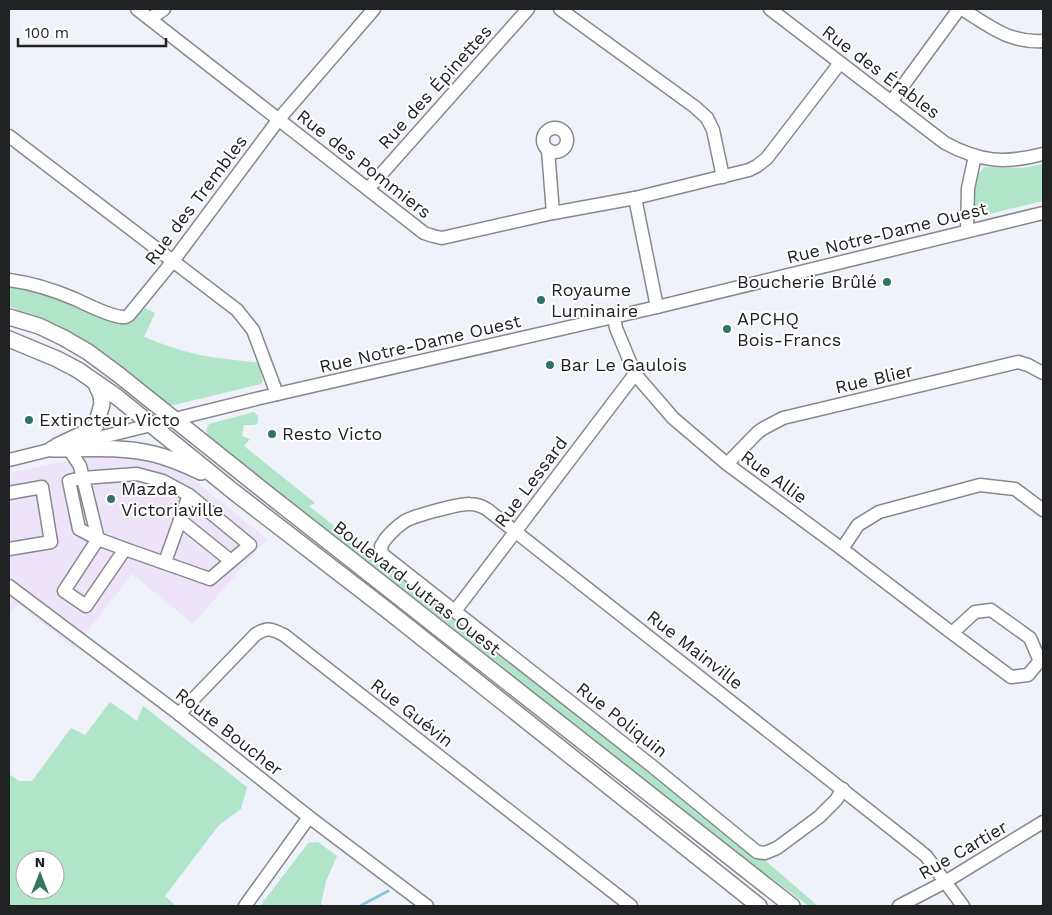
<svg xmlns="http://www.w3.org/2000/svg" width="1052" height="915" font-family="'Work Sans',sans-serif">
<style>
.commercial{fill:#ede4f9}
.green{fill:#b0e5ca;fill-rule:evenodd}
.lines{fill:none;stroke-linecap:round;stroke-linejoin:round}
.stream{stroke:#84c9d8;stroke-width:3}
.minor-casing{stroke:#86898e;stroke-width:15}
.major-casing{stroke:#86898e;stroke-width:18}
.minor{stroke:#fff;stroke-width:12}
.major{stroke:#fff;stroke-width:15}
.poi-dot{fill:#337362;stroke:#fff;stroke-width:2}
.labels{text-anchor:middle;stroke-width:4;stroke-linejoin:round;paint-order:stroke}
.street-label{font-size:18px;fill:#212224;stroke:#fff}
.poi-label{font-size:18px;fill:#212224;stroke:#fff;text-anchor:start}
</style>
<rect width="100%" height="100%" fill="#eff2f9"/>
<path class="commercial" d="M 125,455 L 148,460 L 165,465 L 189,476 L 267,539 L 193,624 L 132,574 L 74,648 L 18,604 L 9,617 L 9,473 L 81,458 Z"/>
<g class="green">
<path d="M 1043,164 L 1043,201 L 985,215 L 981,215 L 974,209 C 973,196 973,176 985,167 L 1022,168 Z"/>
<path d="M 9,286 L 46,295 L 87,310 L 130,321 L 136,317 L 145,308 L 155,313 L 144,337 C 162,344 181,351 200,355 C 220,359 239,360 259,363 L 263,382 L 261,384 L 174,405 L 169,405 L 162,403 L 52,326 L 9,306 Z"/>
<path d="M 254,412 L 258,416 L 258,423 L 254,425 L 244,425 L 242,436 L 250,439 L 244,446 L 315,503 L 309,506 L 362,548 L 371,550 L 416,584 L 767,862 L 818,906 L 809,906 L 730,848 L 209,438 L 206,430 L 209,424 Z"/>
<path d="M 110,702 L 137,721 L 143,706 L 247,787 L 241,809 L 219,825 L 165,896 L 176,906 L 9,906 L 9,774 L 19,781 L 32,781 L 71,728 L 85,735 ZM 25,860 L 55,860 L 55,890 L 25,890 Z"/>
<path d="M 318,842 L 337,856 L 326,881 L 321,904 L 322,906 L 260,906 L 308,843 Z"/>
</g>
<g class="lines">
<path class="stream" d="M 360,906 L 388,891"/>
<defs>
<g id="minor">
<path d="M 137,9 L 424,233 L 433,236 L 442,238 L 553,213 L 635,198 L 749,170 L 757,166 L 767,158 L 840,63"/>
<path d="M 560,9 L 695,107 L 707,118 L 713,130 L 723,177"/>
<path d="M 770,9 L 945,143 C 980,162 1005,164 1043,154"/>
<path d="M 962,9 C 989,26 1009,43 1043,41"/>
<path d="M 150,19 L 164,9"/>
<path d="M 891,102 L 959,9"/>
<circle cx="555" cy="140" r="12"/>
<path d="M 9,136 L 237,310 L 253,330 L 277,394"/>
<path d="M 548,150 L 553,213"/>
<path d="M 368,189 L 528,9"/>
<path d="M 635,198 L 657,307"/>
<path d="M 967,231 L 968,188 L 975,156"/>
<path d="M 9,280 C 32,283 54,290 75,299 C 88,305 109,316 122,317 C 126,318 126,317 129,315 L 173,261 L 279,119 L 374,9"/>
<path d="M 614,317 L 616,328 L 635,374 L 673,418 L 727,464 L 842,549 L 952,633 L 1011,677 L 1028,675 L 1038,663 L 1039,659 L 1030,638 L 991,610 L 975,612 L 952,633"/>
<path d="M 69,449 L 80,466 L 98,539 L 64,591 L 86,606 L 125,549 L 210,579 L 250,545 L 189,495 L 163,481 L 137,474 L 82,478 L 69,481 L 79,529 L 98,539 L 125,549"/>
<path d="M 9,460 L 260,398 L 657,307 L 1043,213"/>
<path d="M 727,464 L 758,432 L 764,428 L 783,418 L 1018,362 L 1028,365 L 1043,373"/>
<path d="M 9,493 L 42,487 L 51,542 L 9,549"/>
<path d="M 180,520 L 231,561"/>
<path d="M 842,549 L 858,525 L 879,512 L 980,485 L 1015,489 L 1043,510"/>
<path d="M 165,562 L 189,495"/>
<path d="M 9,586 L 179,714 L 309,817 L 427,906"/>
<path d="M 455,611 L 635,374"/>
<path d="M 179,714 L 256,634 C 268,627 272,629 284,635 L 631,906"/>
<path d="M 843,789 L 836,800 L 819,817 L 777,848 L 765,853 L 757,852 L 652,766 L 382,554 L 381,546 C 387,535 395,528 405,521 C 414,516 460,503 470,504 C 477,504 482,506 488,510 L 920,851 L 926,856 L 963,906"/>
<path d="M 245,906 L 309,817"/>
<path d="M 899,906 L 945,882 L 1043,822"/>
</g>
<g id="major">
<path d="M 9,317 L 39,326 L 64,338 L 88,352 L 119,375 L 269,495 L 792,906"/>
<path d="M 9,339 L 57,359 L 78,370 L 117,397 L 234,492 L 387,610 L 759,906"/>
<path d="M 57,446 L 89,431 L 96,425 L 102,404 L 101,395 L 95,382"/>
<path d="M 52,449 C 86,449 120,446 154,454 C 170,458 186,465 201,472"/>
</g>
</defs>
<use href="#minor" class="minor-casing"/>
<use href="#major" class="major-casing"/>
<use href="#minor" class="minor"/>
<use href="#major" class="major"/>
</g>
<g class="poi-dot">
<circle cx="887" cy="282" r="5"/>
<circle cx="541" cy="300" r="5"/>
<circle cx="727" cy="329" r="5"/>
<circle cx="550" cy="365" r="5"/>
<circle cx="29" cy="420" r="5"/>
<circle cx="272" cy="434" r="5"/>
<circle cx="111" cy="499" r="5"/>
</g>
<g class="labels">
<g class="street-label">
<text transform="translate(881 72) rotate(37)" y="6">Rue des Érables</text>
<text transform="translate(435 87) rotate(-48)" y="6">Rue des Épinettes</text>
<text transform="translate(364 164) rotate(38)" y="6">Rue des Pommiers</text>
<text transform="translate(196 200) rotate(-53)" y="6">Rue des Trembles</text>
<text transform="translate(887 233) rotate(-14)" y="6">Rue Notre-Dame Ouest</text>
<text transform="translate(420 344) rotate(-13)" y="6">Rue Notre-Dame Ouest</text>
<text transform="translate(874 379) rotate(-13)" y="6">Rue Blier</text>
<text transform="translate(774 477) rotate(36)" y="6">Rue Allie</text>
<text transform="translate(531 482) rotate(-53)" y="6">Rue Lessard</text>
<text transform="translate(417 588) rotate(38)" y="6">Boulevard Jutras Ouest</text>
<text transform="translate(695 650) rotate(38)" y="6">Rue Mainville</text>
<text transform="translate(412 713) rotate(38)" y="6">Rue Guévin</text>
<text transform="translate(622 720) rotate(38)" y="6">Rue Poliquin</text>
<text transform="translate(229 732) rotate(38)" y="6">Route Boucher</text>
<text transform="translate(963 850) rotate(-30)" y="6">Rue Cartier</text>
</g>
<g class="poi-label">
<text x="877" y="288" text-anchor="end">Boucherie Brûlé</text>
<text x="551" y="296">Royaume<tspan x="551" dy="21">Luminaire</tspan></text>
<text x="737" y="325">APCHQ<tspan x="737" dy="21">Bois-Francs</tspan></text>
<text x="560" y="371">Bar Le Gaulois</text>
<text x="39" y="426">Extincteur Victo</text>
<text x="282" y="440">Resto Victo</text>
<text x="121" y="495">Mazda<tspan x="121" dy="21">Victoriaville</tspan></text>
</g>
</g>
<rect width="1052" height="915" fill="none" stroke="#212224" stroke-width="20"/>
<g transform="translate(40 875)"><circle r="24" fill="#ffffff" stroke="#a6a7a7"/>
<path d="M0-4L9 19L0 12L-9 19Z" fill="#337362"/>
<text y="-8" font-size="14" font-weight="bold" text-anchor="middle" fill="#212224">N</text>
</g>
<path d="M18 38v8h148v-8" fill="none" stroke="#212224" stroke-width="2.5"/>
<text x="25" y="38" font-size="15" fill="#212224" stroke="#ffffff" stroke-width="4" paint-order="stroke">100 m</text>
</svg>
